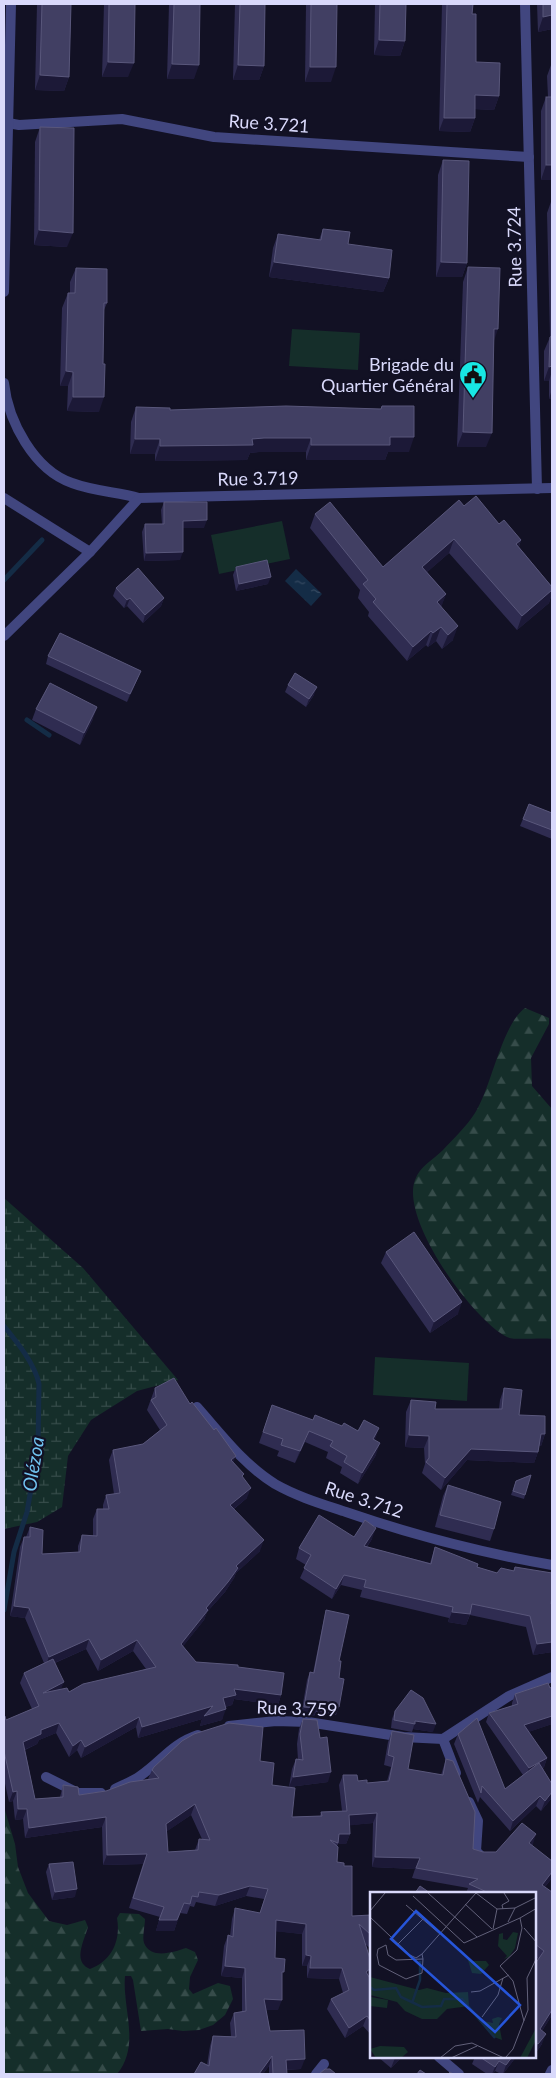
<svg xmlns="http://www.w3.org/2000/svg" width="556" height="2078" font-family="Lato,sans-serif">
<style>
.forest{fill:url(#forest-firs)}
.wetland{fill:url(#wetland-marsh)}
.pitch{fill:#152e2a}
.water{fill:url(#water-ripples)}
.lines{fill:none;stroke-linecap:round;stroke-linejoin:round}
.stream{stroke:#142c46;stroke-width:5}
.street{stroke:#41467f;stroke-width:10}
.wall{fill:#2f2c51;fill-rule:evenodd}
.shaded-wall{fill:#1c1937}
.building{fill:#413f63;stroke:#59577b;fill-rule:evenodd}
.labels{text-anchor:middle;stroke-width:4.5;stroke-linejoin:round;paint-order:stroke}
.street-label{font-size:18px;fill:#d9d9fb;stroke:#121124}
.poi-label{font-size:18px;fill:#d9d9fb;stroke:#121124;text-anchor:end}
.water-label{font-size:19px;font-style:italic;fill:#71c4f1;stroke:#121124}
.inset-river{fill:none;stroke:#142c46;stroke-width:2.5}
.inset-road{fill:none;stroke:#62617a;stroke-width:1}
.view{fill:#2655da;fill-opacity:0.15;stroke:#2655da;stroke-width:2.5}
.inset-edge{fill:none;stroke:#d9d9fb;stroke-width:2.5}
</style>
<defs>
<pattern id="forest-firs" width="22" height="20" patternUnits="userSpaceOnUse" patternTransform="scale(1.25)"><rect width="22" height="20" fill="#152e2a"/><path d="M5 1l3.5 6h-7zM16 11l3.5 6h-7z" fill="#364c4a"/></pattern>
<pattern id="wetland-marsh" width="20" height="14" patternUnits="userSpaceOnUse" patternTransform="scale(1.25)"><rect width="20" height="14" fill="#152e2a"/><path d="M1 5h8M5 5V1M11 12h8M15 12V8" fill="none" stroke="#364c4a"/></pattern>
<pattern id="water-ripples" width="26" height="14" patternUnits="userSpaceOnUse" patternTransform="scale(1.25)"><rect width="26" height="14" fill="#142c46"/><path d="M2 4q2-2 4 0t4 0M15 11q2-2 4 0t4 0" fill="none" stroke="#364a62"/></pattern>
</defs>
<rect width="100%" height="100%" fill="#121124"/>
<g class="forest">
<path d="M 525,1008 L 549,1018 L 549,1024 L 531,1058 L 532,1086 L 552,1109 L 552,1339 C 541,1337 515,1341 507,1337 C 473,1320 400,1220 415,1180 C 420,1166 433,1160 443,1150 C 453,1139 467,1126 475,1113 C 492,1086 501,1026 525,1008 Z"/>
<path d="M 4,1807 L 15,1844 L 18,1867 L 28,1893 L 49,1921 L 67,1925 L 85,1920 L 88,1927 C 84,1941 72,1962 90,1969 C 112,1961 121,1940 117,1918 L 120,1913 L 139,1914 L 145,1919 C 145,1926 142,1937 144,1943 C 151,1960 174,1952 186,1948 L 195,1952 L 198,1960 L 190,1977 L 189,1989 L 193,1994 L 218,1983 L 230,1986 L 233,1999 L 225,2015 L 213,2025 L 199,2030 L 183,2031 L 168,2029 L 141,2031 L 133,1980 L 131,1976 L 125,1976 C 122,2008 141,2045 117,2074 L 4,2074 Z"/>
</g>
<path class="wetland" d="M 4,1198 L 83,1268 L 178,1380 L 137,1391 L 91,1420 L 68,1456 L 62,1507 L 37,1522 L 4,1529 Z"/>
<g class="pitch">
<path d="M 292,329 L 360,333 L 358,370 L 289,366 Z"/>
<path d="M 282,521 L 290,559 L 219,574 L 211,535 Z"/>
<path d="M 375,1357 L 469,1363 L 467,1401 L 373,1395 Z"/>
</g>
<path class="water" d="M 296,569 L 322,594 L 311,606 L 285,581 Z"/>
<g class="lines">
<g class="stream">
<path d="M 4,580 L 42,540"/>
<path d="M 27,720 L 49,735"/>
<path d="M 4,1326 C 17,1342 35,1364 39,1384 L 38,1448 L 27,1512 L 14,1552 L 4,1610"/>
</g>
<g class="street">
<path d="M 525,4 L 537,489"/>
<path d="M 8,123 L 19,125 L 122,119 L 214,137 L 529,157"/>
<path d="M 4,292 L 11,4"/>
<path d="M 4,383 C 8,421 34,470 72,483 C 93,491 117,492 139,498"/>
<path d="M 4,498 L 90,552 L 139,498 L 552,488"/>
<path d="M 4,636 L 90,552"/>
<path d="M 197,1407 C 221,1434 244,1465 275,1484 C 298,1497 322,1504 346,1512 C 413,1535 482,1553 552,1565"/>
<path d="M 229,1726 L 276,1721 L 308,1722 L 403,1737 L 443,1739 L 509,1696 L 552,1677"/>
<path d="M 443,1739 L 456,1773"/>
<path d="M 46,1777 L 78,1793 L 101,1793"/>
<path d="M 115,1789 C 123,1785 133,1781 140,1776 C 162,1761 171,1744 198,1735"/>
<path d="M 469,1802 L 478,1821 L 476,1851 L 481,1856"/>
<path d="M 439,2057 L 459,2074"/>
<path d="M 316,2074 L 324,2064"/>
<path d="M 550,2074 L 552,2070"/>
</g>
</g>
<g class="wall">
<path d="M 37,4 L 71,4 L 69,77 L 64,91 L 35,90 Z"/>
<path d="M 104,4 L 135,4 L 128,77 L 102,77 Z"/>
<path d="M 169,4 L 200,4 L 194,79 L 167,79 Z"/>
<path d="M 235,4 L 265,4 L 264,66 L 259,80 L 233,80 Z"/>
<path d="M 306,4 L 337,4 L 331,82 L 305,82 Z"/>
<path d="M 375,4 L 406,4 L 405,41 L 400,56 L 374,55 Z"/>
<path d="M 442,4 L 473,4 L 472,14 L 476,62 L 499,96 L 494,110 L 475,109 L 475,118 L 470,132 L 439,131 Z"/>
<path d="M 537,4 L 552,4 L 552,29 L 538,32 Z"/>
<path d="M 552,42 L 552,180 L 541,180 L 541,111 L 546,97 L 548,97 L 547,76 L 551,65 Z"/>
<path d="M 40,127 L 67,247 L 34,245 L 35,142 Z"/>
<path d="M 443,160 L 467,263 L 462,277 L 436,277 L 438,175 Z"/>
<path d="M 552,199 L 552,399 L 549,399 L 549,381 L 544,381 L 544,351 L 550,337 L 547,213 Z"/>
<path d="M 323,229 L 348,244 L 389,278 L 383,292 L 269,277 L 273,248 L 278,234 L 319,240 Z"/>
<path d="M 468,267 L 494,341 L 486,447 L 457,447 L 463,282 Z"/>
<path d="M 76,268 L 107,303 L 104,310 L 99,412 L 67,411 L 68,386 L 60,386 L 62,308 L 68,293 L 70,293 L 70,282 Z"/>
<path d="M 382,406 L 409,452 L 388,452 L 385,460 L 306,460 L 306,452 L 259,452 L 250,453 L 247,460 L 155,461 L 155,454 L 130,454 L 131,422 L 136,407 L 170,410 L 381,409 Z"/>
<path d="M 164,502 L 204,528 L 183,528 L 180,560 L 144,561 L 142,532 L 145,524 L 162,524 L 161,510 Z"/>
<path d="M 464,506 L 499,524 L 521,540 L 519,547 L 552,587 L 552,593 L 549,603 L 517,630 L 449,553 L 427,572 L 446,594 L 441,606 L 453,640 L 442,649 L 436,641 L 428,647 L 426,645 L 407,661 L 368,616 L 369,612 L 358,598 L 360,590 L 310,528 L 315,514 L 383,567 Z"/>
<path d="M 236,567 L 268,584 L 236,591 L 233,575 Z"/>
<path d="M 116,588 L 164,598 L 161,606 L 143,623 L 127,606 L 124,608 L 113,596 Z"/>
<path d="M 48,656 L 138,678 L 127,702 L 46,664 Z"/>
<path d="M 288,685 L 314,695 L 306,707 L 285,692 Z"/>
<path d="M 36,709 L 93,719 L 80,745 L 32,720 Z"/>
<path d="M 529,804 L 552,813 L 552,839 L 520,826 Z"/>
<path d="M 386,1252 L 458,1314 L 430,1333 L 381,1263 Z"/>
<path d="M 155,1388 L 190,1404 L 234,1463 L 243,1478 L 247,1498 L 234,1509 L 260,1551 L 236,1573 L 234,1578 L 225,1592 L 207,1612 L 204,1620 L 183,1646 L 196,1662 L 238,1667 L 281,1695 L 278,1705 L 234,1699 L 232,1705 L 225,1707 L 222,1720 L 200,1726 L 202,1719 L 138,1738 L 136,1727 L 81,1758 L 77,1750 L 69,1757 L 56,1733 L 39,1740 L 37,1744 L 25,1750 L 35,1799 L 60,1797 L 63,1785 L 79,1795 L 106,1791 L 148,1779 L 152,1770 L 260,1761 L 272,1785 L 292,1817 L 320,1816 L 321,1812 L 342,1811 L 339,1785 L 343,1775 L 358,1781 L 367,1783 L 387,1781 L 391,1767 L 384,1765 L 388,1742 L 392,1731 L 408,1769 L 441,1775 L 446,1759 L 473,1849 L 483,1852 L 496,1852 L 533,1844 L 532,1846 L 552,1861 L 552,1878 L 545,1887 L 552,1892 L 552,2015 L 542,2031 L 542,2044 L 535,2054 L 535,1964 L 538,1959 L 535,1957 L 535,1893 L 466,1893 L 468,1888 L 412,1878 L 415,1869 L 372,1867 L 373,1823 L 350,1825 L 350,1834 L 346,1844 L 338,1844 L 337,1846 L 337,1862 L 344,1866 L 352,1916 L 371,1915 L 371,1949 L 365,1944 L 371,1962 L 371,1970 L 369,1977 L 371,1980 L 371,2035 L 363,2026 L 345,2038 L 327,2009 L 331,1999 L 343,1993 L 339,1979 L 307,1978 L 307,1966 L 302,1966 L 302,1934 L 276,1931 L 275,1958 L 282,1977 L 278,2010 L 266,2010 L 270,2031 L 301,2069 L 286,2070 L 287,2074 L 269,2074 L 269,2066 L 263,2074 L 194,2074 L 207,2065 L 210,2046 L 213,2036 L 231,2036 L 230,2023 L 234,2013 L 242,2012 L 242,1978 L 221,1976 L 224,1946 L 228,1935 L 230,1936 L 232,1919 L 235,1908 L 260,1913 L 264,1899 L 246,1896 L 215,1906 L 196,1902 L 194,1907 L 190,1906 L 187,1914 L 180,1913 L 174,1931 L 156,1931 L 160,1917 L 129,1908 L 143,1864 L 103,1865 L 102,1827 L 25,1838 L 23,1819 L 15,1820 L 13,1801 L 9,1802 L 4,1779 L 4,1716 L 6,1720 L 32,1709 L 20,1683 L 24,1673 L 44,1663 L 25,1618 L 10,1616 L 20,1547 L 24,1537 L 26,1537 L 30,1527 L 42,1554 L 78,1552 L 78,1546 L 82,1535 L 93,1536 L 93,1519 L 97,1509 L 103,1509 L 103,1505 L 106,1495 L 114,1494 L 109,1460 L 113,1450 L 143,1444 L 160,1430 L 147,1410 ZM 86,1649 L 98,1671 L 133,1651 L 146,1669 L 69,1692 L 61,1689 L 55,1663 ZM 191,1815 L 202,1839 L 199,1839 L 195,1850 L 168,1852 L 167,1831 Z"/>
<path d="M 504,1388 L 519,1415 L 545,1434 L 541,1446 L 539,1446 L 538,1452 L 534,1463 L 467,1460 L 441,1490 L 422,1473 L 425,1464 L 424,1448 L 405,1447 L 406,1412 L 411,1400 L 435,1409 L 499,1409 L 500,1400 Z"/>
<path d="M 272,1405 L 313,1420 L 358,1431 L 375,1440 L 376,1455 L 358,1484 L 340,1473 L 342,1467 L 326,1458 L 328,1452 L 305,1442 L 295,1463 L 277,1456 L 279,1451 L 259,1443 Z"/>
<path d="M 516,1481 L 525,1495 L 524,1499 L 511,1495 Z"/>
<path d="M 448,1485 L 494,1529 L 490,1541 L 435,1527 L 443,1496 Z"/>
<path d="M 354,1537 L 372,1539 L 367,1547 L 430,1563 L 435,1547 L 477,1567 L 497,1573 L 513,1571 L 515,1567 L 551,1604 L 552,1604 L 552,1652 L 533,1655 L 526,1627 L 470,1615 L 466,1625 L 448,1622 L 449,1618 L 360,1597 L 362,1590 L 341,1585 L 332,1599 L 300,1578 L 306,1565 L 296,1559 L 299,1548 Z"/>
<path d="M 326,1610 L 339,1661 L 339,1707 L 336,1715 L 316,1712 L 314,1716 L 301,1715 L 307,1680 L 310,1672 L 313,1673 L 324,1618 Z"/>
<path d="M 552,1687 L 552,1724 L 528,1732 L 547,1758 L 544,1767 L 543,1768 L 551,1799 L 541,1811 L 536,1806 L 510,1831 L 480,1797 L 478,1803 L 454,1744 L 458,1734 L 505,1789 L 523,1775 L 486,1722 L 489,1713 L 512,1706 L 512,1703 L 515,1694 Z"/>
<path d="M 395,1711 L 433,1732 L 413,1729 L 412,1732 L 391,1728 L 392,1719 Z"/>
<path d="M 303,1719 L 328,1782 L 289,1787 L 292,1769 L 296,1759 L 298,1760 L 297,1744 L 299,1729 Z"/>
<path d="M 49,1864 L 75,1897 L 52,1900 L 46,1872 Z"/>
<path d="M 378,2057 L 402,2057 L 391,2068 Z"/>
<path d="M 475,2057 L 516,2057 L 503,2074 L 501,2074 L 495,2071 L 493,2074 L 487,2074 L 472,2064 Z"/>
</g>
<g class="shaded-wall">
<path d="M 552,15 L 552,29 L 538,32 L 543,17 Z"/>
<path d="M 379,40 L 405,41 L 400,56 L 374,55 Z"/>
<path d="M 108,62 L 134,63 L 128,77 L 102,77 Z"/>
<path d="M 172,64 L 199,65 L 194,79 L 167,79 Z"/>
<path d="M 238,65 L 264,66 L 259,80 L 233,80 Z"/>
<path d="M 310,67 L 336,67 L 331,82 L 305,82 Z"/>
<path d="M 40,75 L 69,77 L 64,91 L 35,90 Z"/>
<path d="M 475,95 L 499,96 L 494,110 L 470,109 Z"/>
<path d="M 444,118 L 475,118 L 470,132 L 439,131 Z"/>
<path d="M 546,165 L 552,165 L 552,180 L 541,180 Z"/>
<path d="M 39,230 L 73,233 L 67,247 L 34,245 Z"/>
<path d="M 274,262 L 389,278 L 383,292 L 269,277 Z"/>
<path d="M 441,262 L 467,263 L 462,277 L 436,277 Z"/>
<path d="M 494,329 L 498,329 L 493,344 Z"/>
<path d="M 552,366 L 552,371 L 549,381 L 544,381 L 549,367 Z"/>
<path d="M 66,371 L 73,372 L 68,386 L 60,386 Z"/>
<path d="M 552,389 L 552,399 L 549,399 Z"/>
<path d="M 73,397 L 104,397 L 99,412 L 67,411 Z"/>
<path d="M 463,432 L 492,433 L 486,447 L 457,447 Z"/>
<path d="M 390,437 L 414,437 L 409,452 L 388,452 L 385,460 L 306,460 L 311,445 Z"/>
<path d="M 264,438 L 311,438 L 306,452 L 259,452 L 250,453 L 247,460 L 155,461 L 160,446 Z"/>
<path d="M 135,439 L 160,439 L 155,454 L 130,454 Z"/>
<path d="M 207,520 L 204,528 L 180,528 L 183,521 Z"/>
<path d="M 454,539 L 449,553 L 417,581 L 422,567 Z"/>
<path d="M 521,540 L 516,554 L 516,544 Z"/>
<path d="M 183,552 L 180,560 L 144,561 L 146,553 Z"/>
<path d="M 271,577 L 268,584 L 236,591 L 239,584 Z"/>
<path d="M 552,590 L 552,593 L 549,603 L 517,630 L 522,616 Z"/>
<path d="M 446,594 L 441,608 L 437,602 Z"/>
<path d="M 130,598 L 127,606 L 124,608 L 127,600 Z"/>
<path d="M 164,598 L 161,606 L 143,623 L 145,615 Z"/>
<path d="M 458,626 L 453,640 L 442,649 L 448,635 Z"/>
<path d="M 441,627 L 436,641 L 428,647 L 433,633 Z"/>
<path d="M 431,631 L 426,645 L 407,661 L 413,647 Z"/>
<path d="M 141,671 L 138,678 L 127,702 L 130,694 Z"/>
<path d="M 317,687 L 314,695 L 306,707 L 309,699 Z"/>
<path d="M 97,707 L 93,719 L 80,745 L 84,733 Z"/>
<path d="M 462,1302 L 458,1314 L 430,1333 L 434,1322 Z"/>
<path d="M 379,1428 L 375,1440 L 373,1439 Z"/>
<path d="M 309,1431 L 305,1442 L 295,1463 L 300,1451 Z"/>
<path d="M 541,1434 L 545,1434 L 541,1446 L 537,1446 Z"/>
<path d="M 409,1435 L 429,1436 L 424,1448 L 405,1447 Z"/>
<path d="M 380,1443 L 376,1455 L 358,1484 L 362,1473 Z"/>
<path d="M 471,1449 L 538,1452 L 534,1463 L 467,1460 L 441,1490 L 445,1478 Z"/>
<path d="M 236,1456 L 232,1466 L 231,1460 Z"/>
<path d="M 251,1488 L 247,1498 L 226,1515 L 230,1505 Z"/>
<path d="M 376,1528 L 372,1539 L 360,1556 L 364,1546 Z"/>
<path d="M 264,1540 L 260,1551 L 236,1573 L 234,1578 L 225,1592 L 207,1612 L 204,1620 L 177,1654 L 181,1644 L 206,1608 L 236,1566 Z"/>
<path d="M 344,1575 L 341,1585 L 332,1599 L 336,1589 Z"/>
<path d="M 14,1606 L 29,1608 L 25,1618 L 10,1616 Z"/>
<path d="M 452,1612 L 470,1614 L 466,1625 L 448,1622 Z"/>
<path d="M 89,1639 L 86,1649 L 45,1667 L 49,1657 Z"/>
<path d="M 137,1640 L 133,1651 L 98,1671 L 101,1660 Z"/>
<path d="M 552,1642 L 552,1652 L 533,1655 L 537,1644 Z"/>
<path d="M 64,1682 L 60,1692 L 43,1693 Z"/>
<path d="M 234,1689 L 281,1695 L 278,1705 L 234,1699 L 232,1705 L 220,1708 L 223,1698 Z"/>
<path d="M 213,1706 L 226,1709 L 222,1720 L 200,1726 L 202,1719 L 138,1738 L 142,1727 Z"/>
<path d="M 304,1707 L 317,1708 L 314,1716 L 301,1715 Z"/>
<path d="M 552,1716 L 552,1724 L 520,1735 L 524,1725 Z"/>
<path d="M 139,1717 L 136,1727 L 81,1758 L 85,1747 Z"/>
<path d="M 415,1721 L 436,1724 L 433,1732 L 413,1729 Z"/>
<path d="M 59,1723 L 56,1733 L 39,1740 L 37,1744 L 19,1752 L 23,1742 L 41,1730 Z"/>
<path d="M 81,1740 L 77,1750 L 69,1757 L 73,1746 Z"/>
<path d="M 547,1758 L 544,1767 L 525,1778 L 529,1768 Z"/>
<path d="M 331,1772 L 328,1782 L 289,1787 L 293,1777 Z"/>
<path d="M 17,1791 L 13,1801 L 9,1802 L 13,1792 Z"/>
<path d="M 552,1792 L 551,1799 L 541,1811 L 545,1801 Z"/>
<path d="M 540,1796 L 536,1806 L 510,1831 L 513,1821 Z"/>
<path d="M 195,1804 L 191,1815 L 163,1834 L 166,1824 Z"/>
<path d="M 18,1809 L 27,1809 L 23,1819 L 15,1820 Z"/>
<path d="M 377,1813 L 373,1823 L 345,1826 L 349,1815 Z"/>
<path d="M 106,1817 L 102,1827 L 25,1838 L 29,1828 Z"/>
<path d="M 339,1834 L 350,1834 L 346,1844 L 338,1844 Z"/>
<path d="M 536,1834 L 533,1844 L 525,1854 L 529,1843 Z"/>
<path d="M 147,1854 L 143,1864 L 103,1865 L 107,1855 Z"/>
<path d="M 375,1857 L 420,1858 L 415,1869 L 372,1867 Z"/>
<path d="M 552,1872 L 552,1878 L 538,1895 L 542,1885 Z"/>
<path d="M 250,1886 L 246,1896 L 215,1906 L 219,1895 Z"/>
<path d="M 77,1889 L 75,1897 L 52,1900 L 55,1892 Z"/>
<path d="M 184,1903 L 174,1931 L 156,1931 L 159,1920 Z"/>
<path d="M 276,1920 L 306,1924 L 302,1934 L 272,1931 Z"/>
<path d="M 306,1955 L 311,1956 L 307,1966 L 302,1966 Z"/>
<path d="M 225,1966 L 245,1968 L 242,1978 L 221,1976 Z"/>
<path d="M 310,1968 L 342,1968 L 339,1979 L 307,1978 Z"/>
<path d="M 371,1968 L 371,1970 L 369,1977 L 366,1972 Z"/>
<path d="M 264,1999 L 282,2000 L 278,2010 L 260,2010 Z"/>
<path d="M 552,2010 L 552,2015 L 536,2040 L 540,2029 Z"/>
<path d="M 367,2016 L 363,2026 L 345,2038 L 349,2028 Z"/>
<path d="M 546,2034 L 542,2044 L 535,2054 L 538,2044 Z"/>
<path d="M 272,2056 L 269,2066 L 263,2074 L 259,2074 Z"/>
<path d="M 396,2057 L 402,2057 L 391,2068 L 395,2058 Z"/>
<path d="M 512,2057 L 516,2057 L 503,2074 L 506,2065 Z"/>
<path d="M 305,2059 L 301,2069 L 282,2070 L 286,2060 Z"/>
<path d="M 499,2061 L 495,2071 L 493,2074 L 492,2074 L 495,2067 Z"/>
</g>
<g class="building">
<path d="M 42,4 L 71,4 L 69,77 L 40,75 Z"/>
<path d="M 109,4 L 135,4 L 134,63 L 108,62 Z"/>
<path d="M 174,4 L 200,4 L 199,65 L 172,64 Z"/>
<path d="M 240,4 L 265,4 L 264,66 L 238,65 Z"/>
<path d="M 311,4 L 337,4 L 336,67 L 310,67 Z"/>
<path d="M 380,4 L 406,4 L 405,41 L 379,40 Z"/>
<path d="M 447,4 L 473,4 L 472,14 L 476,14 L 476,62 L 500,63 L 499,96 L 475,95 L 475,118 L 444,118 Z"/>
<path d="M 543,4 L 552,4 L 552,15 L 543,17 Z"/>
<rect x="546" y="97" width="6" height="68"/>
<path d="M 40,127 L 74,128 L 73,233 L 39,230 Z"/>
<path d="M 443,160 L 469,161 L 467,263 L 441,262 Z"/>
<path d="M 323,229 L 350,232 L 348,244 L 392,250 L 389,278 L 274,262 L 278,234 L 321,240 Z"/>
<path d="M 468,267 L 500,268 L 498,329 L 494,329 L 492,433 L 463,432 Z"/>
<path d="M 76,268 L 107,269 L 107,303 L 104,303 L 103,364 L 105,364 L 104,397 L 73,397 L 73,372 L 66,371 L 68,293 L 75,293 Z"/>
<path d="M 552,336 L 552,366 L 549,367 L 550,337 Z"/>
<path d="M 286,406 L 381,409 L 382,406 L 414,406 L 414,437 L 390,437 L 390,445 L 311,445 L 311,438 L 264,438 L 252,439 L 253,445 L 160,446 L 160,439 L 135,439 L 136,407 L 170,408 L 170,410 Z"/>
<path d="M 476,496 L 499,524 L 504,520 L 521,540 L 516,544 L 552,587 L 552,590 L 522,616 L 454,539 L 422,567 L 446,594 L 437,602 L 458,626 L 448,635 L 441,627 L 433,633 L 431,631 L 413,647 L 373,602 L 376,599 L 363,584 L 368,580 L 315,514 L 330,502 L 383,567 L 459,500 L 464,506 Z"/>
<path d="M 164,502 L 207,502 L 207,520 L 183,521 L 183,552 L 146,553 L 145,524 L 164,524 Z"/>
<path d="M 267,560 L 271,577 L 239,584 L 236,567 Z"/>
<path d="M 138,568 L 164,598 L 145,615 L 130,598 L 127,600 L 116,588 Z"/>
<path d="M 60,633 L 141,671 L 130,694 L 48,656 Z"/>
<path d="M 295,673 L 317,687 L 309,699 L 288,685 Z"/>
<path d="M 50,683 L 97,707 L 84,733 L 36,709 Z"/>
<path d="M 529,804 L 552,813 L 552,830 L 523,819 Z"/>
<path d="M 414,1232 L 462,1302 L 434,1322 L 386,1252 Z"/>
<path d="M 174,1378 L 190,1404 L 192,1402 L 214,1430 L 216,1428 L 236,1456 L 231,1460 L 244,1474 L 242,1476 L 251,1488 L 230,1505 L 264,1540 L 236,1566 L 238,1568 L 228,1582 L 206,1608 L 208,1610 L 181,1644 L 196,1662 L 238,1665 L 238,1667 L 284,1673 L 281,1695 L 234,1689 L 236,1695 L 223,1698 L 226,1709 L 204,1716 L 213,1706 L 142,1727 L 139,1717 L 85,1747 L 81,1740 L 73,1746 L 59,1723 L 41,1730 L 41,1734 L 23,1742 L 35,1799 L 63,1797 L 63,1785 L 78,1787 L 79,1795 L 106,1791 L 130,1782 L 159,1778 L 152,1770 L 154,1767 L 182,1741 L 194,1734 L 229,1723 L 263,1727 L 260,1761 L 274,1763 L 272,1785 L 295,1788 L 292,1817 L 322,1816 L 321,1812 L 347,1811 L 343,1775 L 357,1775 L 358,1781 L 367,1780 L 367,1783 L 389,1781 L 394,1757 L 388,1755 L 392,1731 L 414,1735 L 408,1769 L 443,1775 L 446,1759 L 453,1761 L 475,1812 L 473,1849 L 483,1852 L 496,1852 L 522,1823 L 536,1834 L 529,1843 L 552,1861 L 552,1872 L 542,1885 L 552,1892 L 552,2010 L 540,2029 L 546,2034 L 538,2044 L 535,2042 L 535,1964 L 544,1951 L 535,1944 L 535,1893 L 489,1893 L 469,1884 L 478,1879 L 416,1868 L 420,1858 L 375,1857 L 377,1813 L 349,1815 L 350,1834 L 339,1834 L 338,1843 L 330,1840 L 338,1847 L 337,1862 L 344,1863 L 344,1866 L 352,1866 L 352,1916 L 371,1915 L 371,1935 L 359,1924 L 371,1962 L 371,1968 L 366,1972 L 371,1980 L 371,2021 L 367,2016 L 349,2028 L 331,1999 L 349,1990 L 342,1968 L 310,1968 L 311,1956 L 306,1955 L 306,1924 L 276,1920 L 275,1958 L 285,1959 L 284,1972 L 282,1972 L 282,2000 L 264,1999 L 270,2031 L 304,2030 L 305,2059 L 286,2060 L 287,2074 L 273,2074 L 272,2056 L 259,2074 L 194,2074 L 201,2062 L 209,2066 L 213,2036 L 236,2037 L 234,2013 L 246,2011 L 245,1968 L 225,1966 L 228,1935 L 233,1937 L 235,1908 L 260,1913 L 268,1889 L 250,1886 L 219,1895 L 199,1892 L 198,1897 L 192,1896 L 190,1904 L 184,1903 L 177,1920 L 159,1920 L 164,1907 L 133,1898 L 147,1854 L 107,1855 L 106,1817 L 29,1828 L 27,1809 L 18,1809 L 17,1791 L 13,1792 L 4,1751 L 4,1716 L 5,1716 L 6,1720 L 39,1706 L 24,1673 L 53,1659 L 64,1682 L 43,1693 L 67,1688 L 69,1692 L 83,1684 L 156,1667 L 137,1640 L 101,1660 L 89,1639 L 49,1657 L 29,1608 L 14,1606 L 24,1537 L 30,1537 L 30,1527 L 43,1530 L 42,1554 L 80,1552 L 82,1535 L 97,1536 L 97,1509 L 109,1509 L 106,1495 L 120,1493 L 113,1450 L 143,1444 L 167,1425 L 151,1400 L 156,1397 L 155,1388 ZM 195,1804 L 210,1840 L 199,1839 L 198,1850 L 168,1852 L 166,1824 Z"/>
<path d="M 504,1388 L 522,1390 L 519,1415 L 545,1416 L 545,1434 L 541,1434 L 538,1452 L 471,1449 L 445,1478 L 426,1462 L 429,1458 L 429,1436 L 409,1435 L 411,1400 L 436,1402 L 435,1409 L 502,1409 Z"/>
<path d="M 272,1405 L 313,1420 L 315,1415 L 342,1426 L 344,1423 L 358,1431 L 364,1420 L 379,1428 L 373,1439 L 380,1443 L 362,1473 L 344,1462 L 347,1456 L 330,1446 L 333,1441 L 309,1431 L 300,1451 L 281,1445 L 283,1439 L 263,1432 Z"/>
<path d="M 531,1475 L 525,1495 L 513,1491 L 516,1481 Z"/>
<path d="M 448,1485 L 501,1502 L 494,1529 L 440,1515 Z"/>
<path d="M 319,1515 L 354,1537 L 365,1520 L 376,1528 L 364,1546 L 431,1564 L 435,1547 L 478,1564 L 477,1567 L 497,1573 L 501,1568 L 514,1571 L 515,1567 L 552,1573 L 552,1595 L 551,1604 L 552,1604 L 552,1642 L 537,1644 L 530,1616 L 472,1604 L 470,1614 L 452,1612 L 453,1607 L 364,1587 L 366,1580 L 344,1575 L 336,1589 L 304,1568 L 311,1555 L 299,1548 Z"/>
<path d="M 326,1610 L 349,1615 L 339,1661 L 341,1661 L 339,1678 L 344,1679 L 339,1707 L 317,1704 L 317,1708 L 304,1707 L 310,1672 L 314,1673 Z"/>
<path d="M 548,1683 L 550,1688 L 552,1687 L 552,1716 L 524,1725 L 547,1758 L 529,1768 L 489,1713 L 518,1704 L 515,1694 Z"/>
<path d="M 411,1690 L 423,1698 L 436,1724 L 415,1721 L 415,1724 L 394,1720 L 395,1711 Z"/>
<path d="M 477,1718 L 505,1789 L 539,1763 L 552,1784 L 552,1792 L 545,1801 L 540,1796 L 513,1821 L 482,1786 L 481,1793 L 458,1734 Z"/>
<path d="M 303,1719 L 317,1720 L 320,1738 L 327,1737 L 331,1772 L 293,1777 L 296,1759 L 303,1760 L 300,1734 Z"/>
<path d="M 73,1862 L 77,1889 L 55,1892 L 49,1864 Z"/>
<path d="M 420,1886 L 430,1893 L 415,1893 Z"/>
<path d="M 480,2057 L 512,2057 L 506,2065 L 499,2061 L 495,2067 Z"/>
<path d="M 325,2069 L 330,2069 L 336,2074 L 319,2074 Z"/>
<path d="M 420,2070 L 426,2074 L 417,2074 Z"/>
<path d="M 450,2072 L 453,2074 L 448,2074 Z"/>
</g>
<defs>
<symbol id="civic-pin" viewBox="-11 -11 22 30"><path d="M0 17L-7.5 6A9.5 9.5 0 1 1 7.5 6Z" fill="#18e7e4" stroke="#121124"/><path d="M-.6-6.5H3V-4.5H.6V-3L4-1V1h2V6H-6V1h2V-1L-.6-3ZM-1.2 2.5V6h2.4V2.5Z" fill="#111"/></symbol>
</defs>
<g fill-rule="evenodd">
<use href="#civic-pin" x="457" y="359" width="32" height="43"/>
</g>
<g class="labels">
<g class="street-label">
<text transform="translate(269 124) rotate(4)" y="6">Rue 3.721</text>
<text transform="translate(515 247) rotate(-91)" y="6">Rue 3.724</text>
<text transform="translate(258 479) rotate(-1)" y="6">Rue 3.719</text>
<text transform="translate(364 1500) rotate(18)" y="6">Rue 3.712</text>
<text transform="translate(297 1709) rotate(2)" y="6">Rue 3.759</text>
</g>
<g class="poi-label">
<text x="454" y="371">Brigade du<tspan x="454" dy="21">Quartier Général</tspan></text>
</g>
<g class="water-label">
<text transform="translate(33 1464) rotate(-81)" y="7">Olézoa</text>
</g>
</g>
<g transform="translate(370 1892)">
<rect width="166" height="166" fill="#121124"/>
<path d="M 166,136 L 166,148 L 157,166 L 150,166 Z" fill="#152e2a"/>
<path d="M 143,40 L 148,41 L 145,56 L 139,65 L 134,67 L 137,64 L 128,54 L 129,42 L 133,41 L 133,47 L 137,48 ZM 97,65 L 100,69 L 116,69 L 119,73 L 111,82 L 102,81 ZM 128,125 L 132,126 L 129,132 L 132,148 L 124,145 L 108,128 L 123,131 L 122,127 Z" fill="#152e2a"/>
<path d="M 0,85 L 49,98 L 57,96 L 76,101 L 98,100 L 99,114 L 77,117 L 67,127 L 52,127 L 35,119 L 27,110 L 0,103 Z" fill="#152e2a"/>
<path d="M 10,154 L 34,155 L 38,160 L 31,166 L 6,166 L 0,157 Z" fill="#152e2a"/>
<path d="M 1,105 L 18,108 L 17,116 L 0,114 Z" fill="#152e2a"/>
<path class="inset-river" d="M 0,95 L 4,98 L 26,96 L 31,105 L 52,115 L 71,114 L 74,107 L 92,107 L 125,146M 42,111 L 50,88 L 50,69"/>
<path class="inset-road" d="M 58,1 L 107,45M 106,1 L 127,17 L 145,16 L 167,5M 43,4 L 94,51 L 150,26 L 152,36 L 147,58 L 130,74 L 143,89 L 154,129M 95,12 L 122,37M 36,13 L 70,42M 133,17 L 132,13 L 139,9 L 134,1M 0,19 L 15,1M 0,25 L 40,63 L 46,66 L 52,62M 150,26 L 167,16M 138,30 L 145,16M 154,36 L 167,51M 123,37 L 127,17M 28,52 L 53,27M 53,67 L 52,81 L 36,87 L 9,73 L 7,63 L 8,57 L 16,53 L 18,63 L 26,68 L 53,67 L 52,62 L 106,1M 101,100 L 110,99 L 139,83M 112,125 L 128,103 L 133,86M 136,165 L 143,157 L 158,118 L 157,86 L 167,65M 70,166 L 85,154 L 102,151 L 134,166M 81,166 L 107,154"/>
<path class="view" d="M 46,19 L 150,113 L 125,140 L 21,47 Z"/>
<rect width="166" height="166" class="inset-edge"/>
</g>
<rect width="556" height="2078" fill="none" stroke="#d9d9fb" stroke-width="10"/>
</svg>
